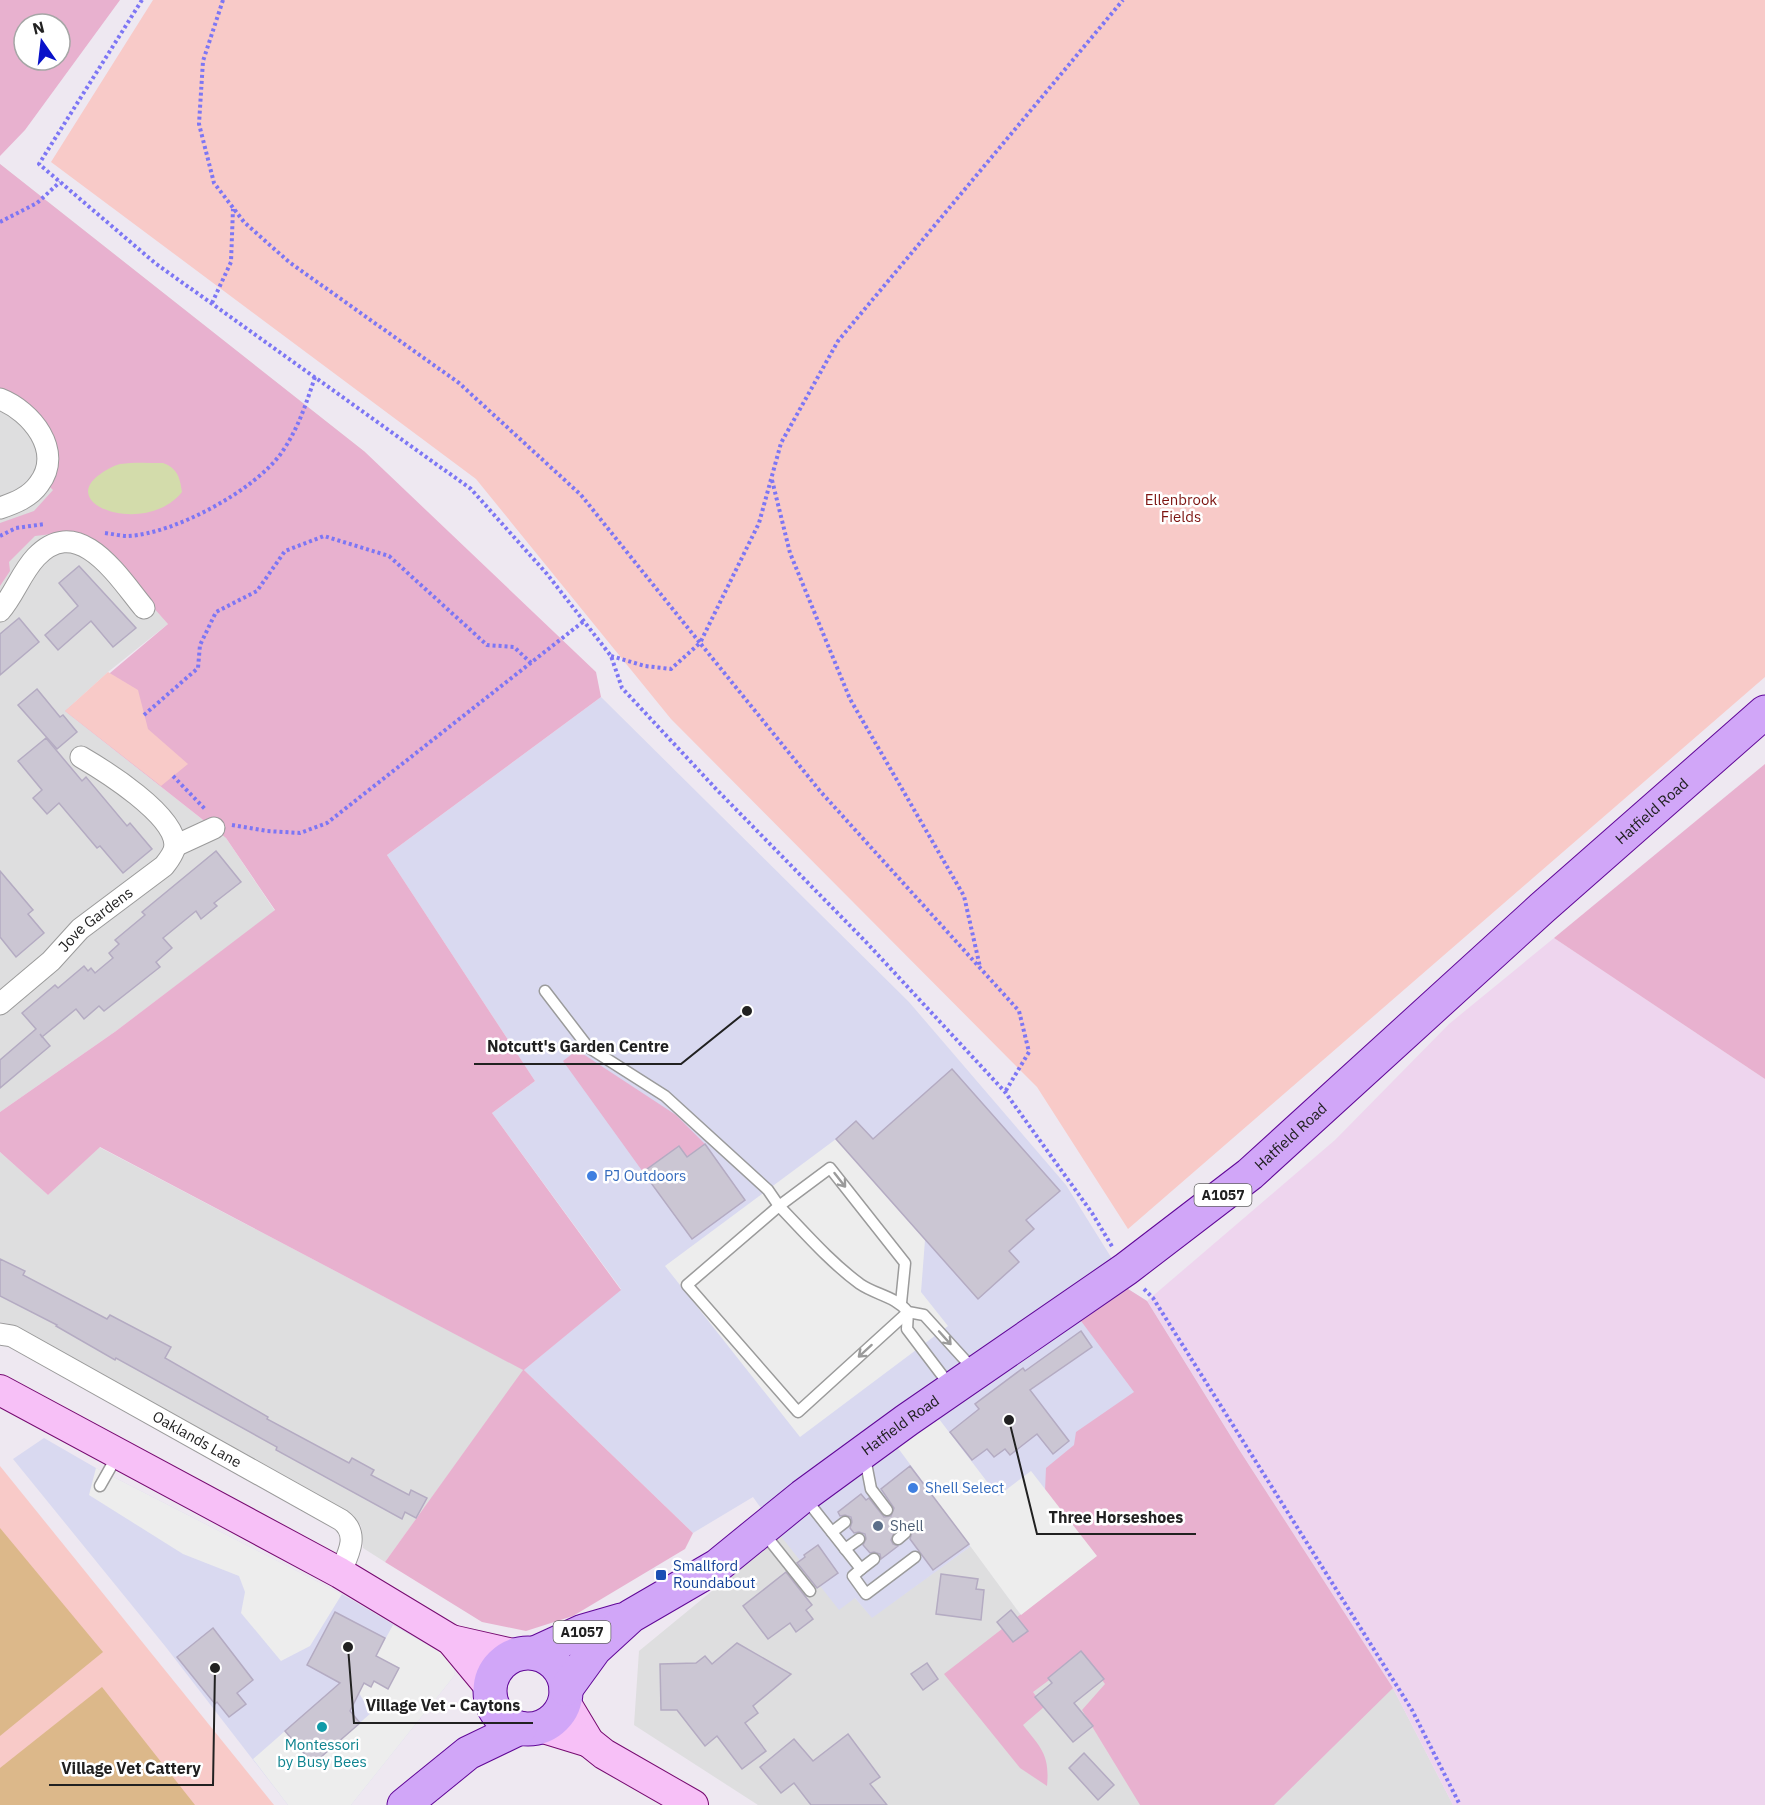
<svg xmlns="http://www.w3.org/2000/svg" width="1765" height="1805" font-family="'IBM Plex Sans',sans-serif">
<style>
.residential{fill:#dededf}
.commercial{fill:#d9d9f0}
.farmland{fill:#eed5ee}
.grass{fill:#e8b1cf;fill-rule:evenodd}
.park{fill:#f8cac8}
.pitch{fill:#dcb88a}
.parking{fill:#ededed}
.water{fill:#d3dcab}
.building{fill:#cbc6d3;stroke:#b4abc2;stroke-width:1.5}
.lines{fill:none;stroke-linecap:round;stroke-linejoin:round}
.lane-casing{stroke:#9b9b9b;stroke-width:13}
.street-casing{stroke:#9b9b9b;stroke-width:23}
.secondary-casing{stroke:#760a70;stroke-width:32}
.primary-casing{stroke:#600797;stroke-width:35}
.path{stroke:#7d76f4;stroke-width:4;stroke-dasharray:3 3;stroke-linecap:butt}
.lane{stroke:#fff;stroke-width:10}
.street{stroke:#fff;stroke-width:21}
.secondary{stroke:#f7c0f7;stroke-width:30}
.primary{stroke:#d1a6f8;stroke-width:33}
.oneway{stroke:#9b9b9b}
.shop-dot{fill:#3f7fe0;stroke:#fff;stroke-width:2}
.service-dot{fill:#5c6f8a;stroke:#fff;stroke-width:2}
.transit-dot{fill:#1a4fb4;stroke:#fff;stroke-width:2}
.culture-dot{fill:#0f9aa8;stroke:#fff;stroke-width:2}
.labels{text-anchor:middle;stroke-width:5;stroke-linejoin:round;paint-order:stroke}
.shield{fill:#fff;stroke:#646464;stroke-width:1.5}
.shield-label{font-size:14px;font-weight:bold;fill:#212121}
.park-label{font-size:15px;fill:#7d1511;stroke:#fff}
.street-label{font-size:15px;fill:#212121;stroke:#fff}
.shop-label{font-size:15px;fill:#366cbe;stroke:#fff;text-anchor:start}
.service-label{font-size:15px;fill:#4e5e75;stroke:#fff;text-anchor:start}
.transit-label{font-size:15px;fill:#164399;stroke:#fff;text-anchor:start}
.culture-label{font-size:15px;fill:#0d838f;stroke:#fff}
.leader{fill:none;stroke:#212121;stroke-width:2}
.callout-dot{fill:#212121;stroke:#fff;stroke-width:2}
.callout-label{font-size:16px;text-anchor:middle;font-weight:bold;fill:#212121;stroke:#fff;stroke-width:5;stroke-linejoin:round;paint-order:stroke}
</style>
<rect width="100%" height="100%" fill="#eee8f1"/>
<g class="residential">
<path d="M 0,164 L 365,452 L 168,624 L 108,672 L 65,711 L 226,838 L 275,911 L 116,1031 L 0,1112 Z"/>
<path d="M 99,1147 L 524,1370 L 385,1562 L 363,1548 L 361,1526 L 351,1514 L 9,1324 L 0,1322 L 0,1152 L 48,1195 Z"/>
<path d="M 1238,1448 L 1395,1692 L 1453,1805 L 758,1805 L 634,1725 L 639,1651 L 780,1535 L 855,1598 L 872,1617 L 971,1546 Z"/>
</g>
<g class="commercial">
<path d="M 601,697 L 909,1002 L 1066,1185 L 1114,1262 L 1128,1289 L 1147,1301 L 1238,1448 L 1021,1615 L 971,1546 L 872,1618 L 855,1598 L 839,1610 L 780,1535 L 753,1497 L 693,1533 L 524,1370 L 621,1289 L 492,1113 L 535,1081 L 387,855 Z"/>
<path d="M 44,1438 L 96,1468 L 342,1594 L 454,1660 L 455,1675 L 351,1805 L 288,1805 L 165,1646 L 13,1459 Z"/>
</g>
<path class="farmland" d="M 1554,938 L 1765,1079 L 1765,1805 L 1453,1805 L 1395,1692 L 1238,1448 L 1147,1301 L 1335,1140 L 1449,1024 Z"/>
<g class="grass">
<path d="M 0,0 L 120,0 L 25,130 L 0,156 ZM 24,24 L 60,24 L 60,60 L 24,60 Z"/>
<path d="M 0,164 L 365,452 L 596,672 L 601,697 L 387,855 L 535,1081 L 492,1113 L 621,1290 L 524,1370 L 693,1533 L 685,1549 L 573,1616 L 526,1631 L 482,1622 L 385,1562 L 523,1370 L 100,1147 L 48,1195 L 0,1152 L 0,1112 L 116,1031 L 275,910 L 226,838 L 65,711 L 168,624 L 98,545 L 69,532 L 35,536 L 9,562 L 10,571 L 0,586 L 0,523 L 34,511 L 53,490 L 48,485 L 30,407 L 16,395 L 0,388 Z"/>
<path d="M 1765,764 L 1765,1079 L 1554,938 Z"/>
<path d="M 577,1050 L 676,1115 L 705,1144 L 687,1157 L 678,1147 L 643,1172 L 563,1061 Z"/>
<path d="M 1128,1289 L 1147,1301 L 1238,1448 L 1393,1688 L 1274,1805 L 1140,1805 L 1082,1710 L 1105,1684 L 1083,1655 L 1033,1692 L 1044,1707 L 1023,1725 C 1041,1748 1050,1755 1047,1786 L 1020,1768 L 944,1674 L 1096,1556 L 1045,1491 L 1046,1468 L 1074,1445 L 1076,1432 L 1134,1392 L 1081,1321 Z"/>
</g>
<g class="park">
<path d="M 153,0 L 1765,0 L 1765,677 L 1128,1229 L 1037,1087 L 671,719 L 476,479 L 51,162 Z"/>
<path d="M 108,672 L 138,690 L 148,729 L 188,764 L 161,786 L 65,711 Z"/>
<path d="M 0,1466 L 274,1805 L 0,1805 Z"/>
</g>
<g class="pitch">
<path d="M 0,1528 L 103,1652 L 0,1736 Z"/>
<path d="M 102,1687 L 195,1805 L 0,1805 L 0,1768 Z"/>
</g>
<g class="parking">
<path d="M 836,1139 L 925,1240 L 921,1292 L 948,1326 L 800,1437 L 665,1266 Z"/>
<path d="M 939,1419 L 998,1496 L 1031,1471 L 1097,1556 L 1021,1615 L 898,1448 Z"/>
<path d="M 96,1468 L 342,1594 L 310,1646 L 281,1661 L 241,1613 L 245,1592 L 239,1576 L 183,1554 L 89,1495 Z"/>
<path d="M 393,1625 L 454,1660 L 455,1675 L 351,1805 L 288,1805 L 253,1759 L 285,1731 L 313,1764 L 371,1713 L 359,1693 L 364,1683 L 370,1687 L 373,1681 L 388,1688 L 399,1668 L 376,1656 Z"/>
</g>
<path class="water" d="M 163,463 C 177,468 180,477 182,492 C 147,536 57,506 99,475 C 105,470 113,466 120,464 C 134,462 149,463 163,463 Z"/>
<g class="building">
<path d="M 79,566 L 136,628 L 113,647 L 91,621 L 58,650 L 45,635 L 78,606 L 59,583 Z"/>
<path d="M 19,618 L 39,642 L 0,675 L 0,634 Z"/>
<path d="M 37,689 L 60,717 L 63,715 L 77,732 L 57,749 L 18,705 Z"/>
<path d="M 46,738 L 82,781 L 86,777 L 127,826 L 130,823 L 152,849 L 123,873 L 100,846 L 97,848 L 59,803 L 47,814 L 33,798 L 42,790 L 18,761 Z"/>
<path d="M 216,851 L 241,882 L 214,903 L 217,906 L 201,919 L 196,911 L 163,938 L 172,948 L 156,962 L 160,967 L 104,1011 L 99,1006 L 84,1019 L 76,1009 L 42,1037 L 40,1034 L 50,1046 L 0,1088 L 0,1060 L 36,1029 L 22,1013 L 55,985 L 58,988 L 84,966 L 88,971 L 91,968 L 95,973 L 113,958 L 109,953 L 119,944 L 115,940 L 145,915 L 142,912 Z"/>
<path d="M 0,871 L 33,910 L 28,914 L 44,933 L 16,957 L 0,937 Z"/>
<path d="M 952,1069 L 1060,1191 L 1026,1220 L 1034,1229 L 1009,1251 L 1019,1262 L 978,1299 L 836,1139 L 856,1121 L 873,1139 Z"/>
<path d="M 705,1144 L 745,1200 L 692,1239 L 643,1172 L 679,1146 L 687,1157 Z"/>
<path d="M 0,1259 L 25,1271 L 23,1275 L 107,1319 L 110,1315 L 171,1347 L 165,1358 L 268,1417 L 267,1419 L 349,1463 L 352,1458 L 374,1470 L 371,1475 L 409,1495 L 411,1490 L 427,1498 L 416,1518 L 405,1512 L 402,1519 L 276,1450 L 277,1447 L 116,1358 L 115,1360 L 56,1326 L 57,1325 L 0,1296 Z"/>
<path d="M 1081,1331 L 1092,1347 L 1030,1390 L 1069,1441 L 1053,1454 L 1037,1434 L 1010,1455 L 1005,1449 L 994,1457 L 987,1449 L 972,1460 L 950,1432 L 979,1409 L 975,1404 L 1023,1368 L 1025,1371 Z"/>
<path d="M 910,1466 L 969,1544 L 933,1570 L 910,1539 L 912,1532 L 908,1525 L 902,1524 L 897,1526 L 891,1540 L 893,1544 L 898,1546 L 881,1559 L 880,1554 L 874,1552 L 870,1553 L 863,1545 L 866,1539 L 865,1534 L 859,1532 L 854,1533 L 850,1528 L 852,1522 L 851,1517 L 845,1515 L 840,1516 L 838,1512 L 861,1494 L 866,1500 L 869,1498 L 884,1517 L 891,1516 L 894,1508 L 881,1489 Z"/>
<path d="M 818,1545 L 838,1573 L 817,1588 L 797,1563 L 805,1557 L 804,1555 Z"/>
<path d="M 786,1572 L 812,1605 L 806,1610 L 813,1619 L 796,1632 L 790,1623 L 768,1639 L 743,1606 Z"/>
<path d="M 941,1574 L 978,1579 L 976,1589 L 984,1590 L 981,1620 L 936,1614 Z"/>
<path d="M 1011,1610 L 1028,1631 L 1013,1642 L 997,1622 Z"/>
<path d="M 335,1612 L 385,1638 L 376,1656 L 399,1668 L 388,1689 L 374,1681 L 371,1687 L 364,1683 L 350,1711 L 360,1723 L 313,1764 L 285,1731 L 340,1683 L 307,1665 Z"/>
<path d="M 213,1628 L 253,1680 L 237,1693 L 246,1704 L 229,1717 L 217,1702 L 215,1704 L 177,1657 Z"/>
<path d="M 737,1643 L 791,1674 L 753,1706 L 758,1713 L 745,1723 L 766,1751 L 742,1769 L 717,1736 L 705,1746 L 677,1710 L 661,1710 L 660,1664 L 696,1663 L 705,1656 L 712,1664 Z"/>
<path d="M 1081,1651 L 1104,1679 L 1074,1703 L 1093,1726 L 1073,1742 L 1035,1697 L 1052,1683 L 1048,1678 Z"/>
<path d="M 927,1663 L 938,1679 L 923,1690 L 911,1674 Z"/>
<path d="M 848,1734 L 880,1777 L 870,1784 L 887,1805 L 811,1805 L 794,1783 L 781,1793 L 760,1767 L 794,1739 L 813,1761 Z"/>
<path d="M 1084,1753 L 1114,1785 L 1098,1800 L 1069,1768 Z"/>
</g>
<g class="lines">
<defs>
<g id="lane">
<path d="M 545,991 L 588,1047 L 665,1096 L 768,1190 L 779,1206 L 830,1168 L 905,1263 L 901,1303"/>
<path d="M 908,1312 L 798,1412 L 687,1285 L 779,1206 C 805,1233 830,1262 860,1284 C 876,1295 895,1296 908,1312 L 924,1315 L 974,1370"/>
<path d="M 908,1312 L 907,1329 L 951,1387"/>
<path d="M 865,1458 L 871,1489 L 887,1510"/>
<path d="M 100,1486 L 117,1456"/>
<path d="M 805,1498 L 861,1569 L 874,1559"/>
<path d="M 763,1532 L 810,1591"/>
<path d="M 832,1532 L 845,1522"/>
<path d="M 898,1539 L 905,1533 L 903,1531"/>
<path d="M 845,1549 L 859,1539"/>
<path d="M 861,1569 L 853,1576 L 866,1594 L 915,1557"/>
</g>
<g id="street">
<path d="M 0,399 C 31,411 64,451 39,484 C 30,497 15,503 0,508"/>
<path d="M 0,611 C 14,595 21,573 36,557 C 79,512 119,578 144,608"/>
<path d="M 175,846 L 214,828"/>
<path id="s1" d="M 0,1004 L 51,961 L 80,929 L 164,866 C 168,861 175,852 175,845 C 174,814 105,771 81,757"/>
<path id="s2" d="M 0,1334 L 12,1336 L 341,1520 C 360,1534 348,1555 340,1573"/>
</g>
<g id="secondary">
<path d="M 0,1390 L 340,1573 L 451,1640 L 490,1687"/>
<path d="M 451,1640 L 517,1655"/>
<path d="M 565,1702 L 589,1742 L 604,1754 L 693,1805"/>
<path d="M 540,1727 L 589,1742"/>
</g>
<g id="primary">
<path d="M 535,1653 L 583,1631 L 621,1620"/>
<circle cx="528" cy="1691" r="38"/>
<path id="s3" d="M 566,1689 L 595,1649 L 631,1616 L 717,1566 L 803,1496 L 907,1420 L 1126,1269 L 1250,1174 L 1542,908 L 1765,712"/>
<path d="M 404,1805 L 468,1753 L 520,1728"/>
</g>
</defs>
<use href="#lane" class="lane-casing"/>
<use href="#street" class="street-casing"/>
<use href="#secondary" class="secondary-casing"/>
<use href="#primary" class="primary-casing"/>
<g class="path">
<path d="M 142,0 L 39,164 L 155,263 L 471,489 L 547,574 L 611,656 L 622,688 L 717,790 L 866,942 L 1005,1092 L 1092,1213 L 1113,1248"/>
<path d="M 223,0 L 203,61 L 199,124 L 214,183 L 244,222 L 289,262 L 459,383 L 581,495 L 700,643 L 759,523 L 781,443 L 838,341 L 1123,0"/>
<path d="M 0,222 L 37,203 L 60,182"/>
<path d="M 212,303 L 231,262 L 233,209"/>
<path d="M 772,480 L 790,553 L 850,699 L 964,896 L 980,967"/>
<path d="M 105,533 C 113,534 121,536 128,536 C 174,534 256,490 282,452 C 298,429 306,404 315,377"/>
<path d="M 0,536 L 16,528 L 45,524"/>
<path d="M 611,656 L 645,666 L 671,669 L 700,643 L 820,791 L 1019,1011 L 1029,1052 L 1005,1092"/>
<path d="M 144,715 L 198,668 L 200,645 L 216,612 L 257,591 L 285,551 L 324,536 L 389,556 L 487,645 L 514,647 L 531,663"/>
<path d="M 173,776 L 205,809"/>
<path d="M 232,825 L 267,831 L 300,833 L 327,823 L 584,621"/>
<path d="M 1144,1289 L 1153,1298 L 1412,1710 L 1460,1805"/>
</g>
<use href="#lane" class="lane"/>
<use href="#street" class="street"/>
<use href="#secondary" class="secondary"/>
<use href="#primary" class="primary"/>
</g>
<defs><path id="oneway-shaft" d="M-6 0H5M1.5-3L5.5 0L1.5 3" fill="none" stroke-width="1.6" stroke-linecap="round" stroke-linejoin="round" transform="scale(1.5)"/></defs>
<g class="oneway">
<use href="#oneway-shaft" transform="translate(840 1180) rotate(52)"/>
<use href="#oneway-shaft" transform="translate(945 1338) rotate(48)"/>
<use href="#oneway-shaft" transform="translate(865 1351) rotate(138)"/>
</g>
<g class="shop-dot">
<circle cx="592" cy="1176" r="6"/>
<circle cx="913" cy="1488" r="6"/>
</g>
<circle class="service-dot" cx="878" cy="1526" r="6"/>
<rect class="transit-dot" x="655" y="1569" width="12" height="12" rx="3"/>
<circle class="culture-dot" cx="322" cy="1727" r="6"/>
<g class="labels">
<g class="shield">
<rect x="1194.5" y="1184" width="57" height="22" rx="4.5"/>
<rect x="553.5" y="1621" width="57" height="22" rx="4.5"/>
</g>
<g class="shield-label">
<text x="1223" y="1200">A1057</text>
<text x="582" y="1637">A1057</text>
</g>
<g class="park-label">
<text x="1181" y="505">Ellenbrook<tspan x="1181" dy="17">Fields</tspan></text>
</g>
<g class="street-label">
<text dy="5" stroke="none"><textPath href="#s3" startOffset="1401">Hatfield Road</textPath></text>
<text dy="5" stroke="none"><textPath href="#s1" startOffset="128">Jove Gardens</textPath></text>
<text dy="5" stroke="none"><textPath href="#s3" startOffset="915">Hatfield Road</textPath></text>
<text dy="5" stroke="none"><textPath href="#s3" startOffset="429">Hatfield Road</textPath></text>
<text dy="5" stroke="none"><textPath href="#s2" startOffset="224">Oaklands Lane</textPath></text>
</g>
<g class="shop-label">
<text x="604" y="1181">PJ Outdoors</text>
<text x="925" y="1493">Shell Select</text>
</g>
<g class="service-label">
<text x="890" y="1531">Shell</text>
</g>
<g class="transit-label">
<text x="673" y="1571">Smallford<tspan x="673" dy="17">Roundabout</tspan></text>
</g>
<g class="culture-label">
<text x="322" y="1750">Montessori<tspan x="322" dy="17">by Busy Bees</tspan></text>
</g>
</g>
<path class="leader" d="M747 1011L681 1064H474M1009 1420L1037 1534H1196M348 1647L354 1723H533M215 1668L213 1785H49"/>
<g class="callout-dot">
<circle cx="747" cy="1011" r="6"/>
<circle cx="1009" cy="1420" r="6"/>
<circle cx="348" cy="1647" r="6"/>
<circle cx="215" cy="1668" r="6"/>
</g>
<g class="callout-label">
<text x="578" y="1052">Notcutt's Garden Centre</text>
<text x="1116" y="1523">Three Horseshoes</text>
<text x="443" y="1711">Village Vet - Caytons</text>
<text x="131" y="1774">Village Vet Cattery</text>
</g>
<g transform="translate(42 42) rotate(346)"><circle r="28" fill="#ffffff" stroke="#a6a6a6" stroke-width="1.5"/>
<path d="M0-4.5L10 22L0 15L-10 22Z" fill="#0912c9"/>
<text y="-9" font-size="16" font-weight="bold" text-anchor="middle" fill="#212121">N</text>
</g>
</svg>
